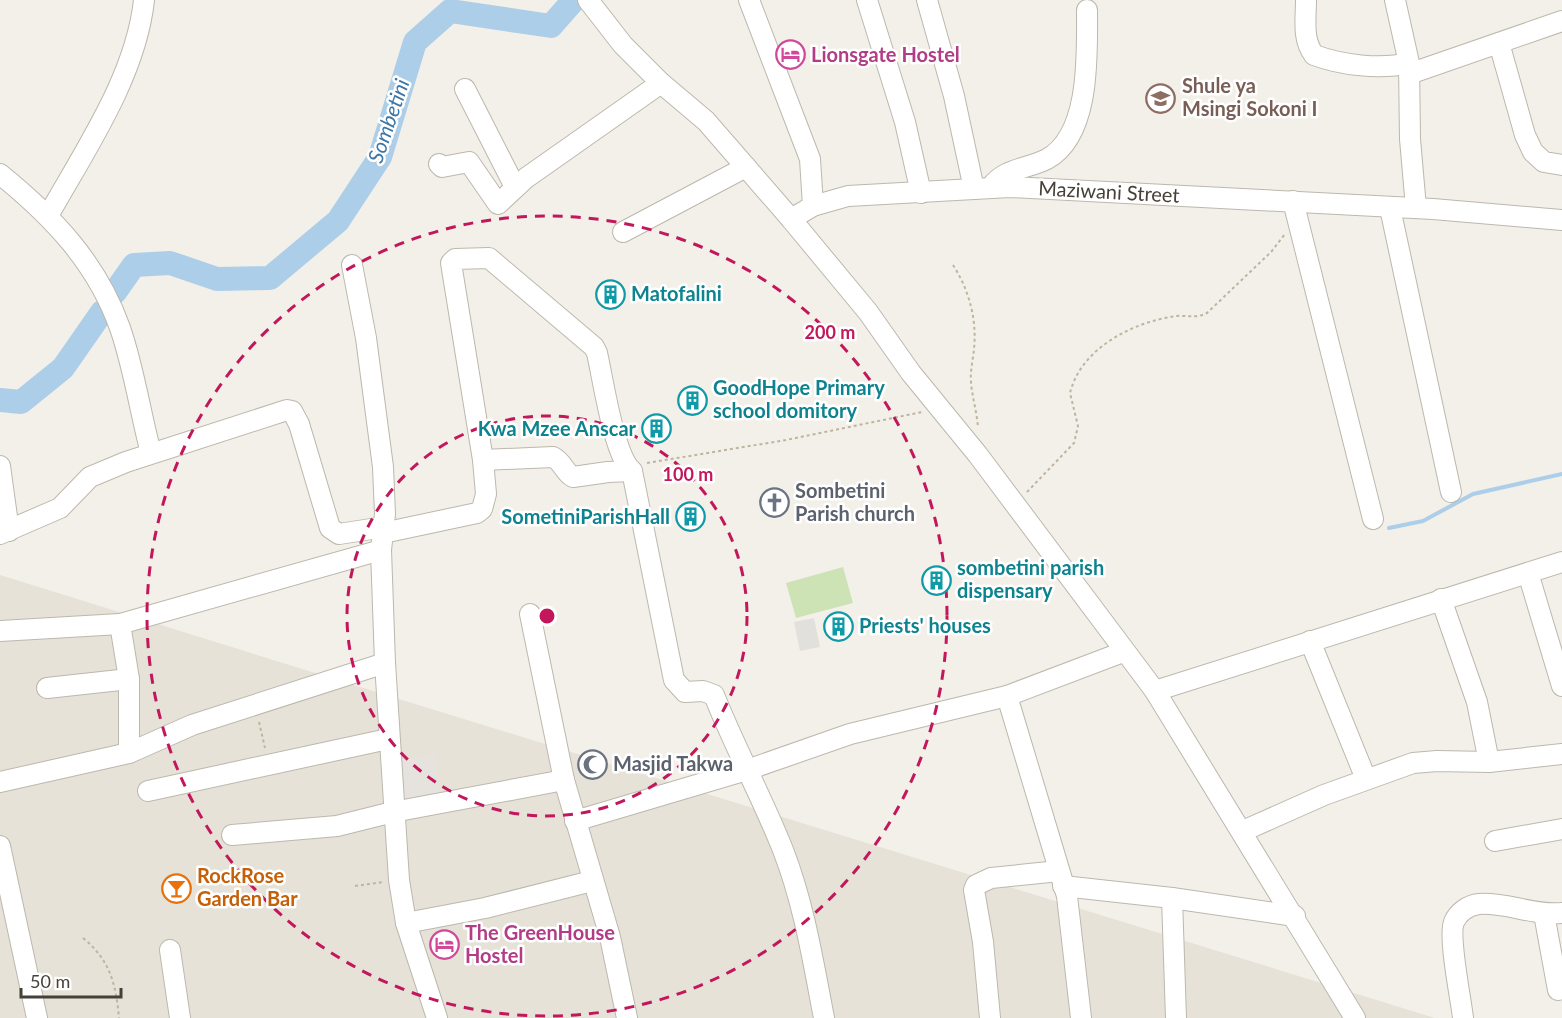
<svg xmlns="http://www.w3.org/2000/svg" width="1562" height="1018" font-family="Lato,sans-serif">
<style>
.residential{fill:#e6e2d8}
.industrial{fill:#e6e2de}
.green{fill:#cde3b6}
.parking{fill:#e2e0dd}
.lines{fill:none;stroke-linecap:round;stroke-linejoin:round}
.stream{stroke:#accee9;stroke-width:4}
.river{stroke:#accee9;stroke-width:24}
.minor-casing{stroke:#bdb8ad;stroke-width:22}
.path{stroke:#beb49f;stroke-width:2;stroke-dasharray:3 3;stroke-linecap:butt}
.minor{stroke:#fff;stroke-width:20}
.ring{fill:none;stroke:#c2185b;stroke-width:3;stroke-dasharray:10 8}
.labels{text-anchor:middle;stroke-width:5;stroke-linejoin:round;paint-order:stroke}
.hotel-label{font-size:20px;font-weight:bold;fill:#b23c85;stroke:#fff;text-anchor:start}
.education-label{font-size:20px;font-weight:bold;fill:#785e54;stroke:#fff;text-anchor:start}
.street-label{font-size:20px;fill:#464138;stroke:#fff}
.culture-label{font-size:20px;font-weight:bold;fill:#0d838f;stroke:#fff;text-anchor:start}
.worship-label{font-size:20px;font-weight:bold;fill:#5b616d;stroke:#fff;text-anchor:start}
.food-label{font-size:20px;font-weight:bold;fill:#c56008;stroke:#fff;text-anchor:start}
.water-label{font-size:21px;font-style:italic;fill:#3c76a7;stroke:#fff}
.centre{fill:#c2185b;stroke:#fff;stroke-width:3}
.ring-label{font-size:18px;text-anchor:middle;font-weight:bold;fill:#c2185b;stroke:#fff;stroke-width:5;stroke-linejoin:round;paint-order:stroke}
</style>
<rect width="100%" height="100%" fill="#f3f0e9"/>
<path class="residential" d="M 0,575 L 386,695 L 1435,1018 L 0,1018 Z"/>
<path class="industrial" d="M 436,754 L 440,798 L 400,805 L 398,761 Z"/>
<path class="green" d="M 843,567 L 853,603 L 796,618 L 786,583 Z"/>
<path class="parking" d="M 814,618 L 820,647 L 800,651 L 794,622 Z"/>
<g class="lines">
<path class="stream" d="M 1389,528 L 1423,521 L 1473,494 L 1562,474"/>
<g class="river">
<path d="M 115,292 L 134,265 L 170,263 L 217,279 L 270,278 L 338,221 L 380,157 L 415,42 L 450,11 L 551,26 L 573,1"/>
<path d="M 0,400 L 21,402 L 63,368 L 102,312"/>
</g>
<defs>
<g id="minor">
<path d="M 588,0 L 623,45 L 661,83 L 706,121 L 791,219 L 868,312 L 911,373 L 978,455 L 1155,691 L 1355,1018"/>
<path d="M 749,0 L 810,159 L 813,206"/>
<path d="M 867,0 L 905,122 L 921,193"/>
<path d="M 927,0 L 954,96 L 974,189"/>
<path d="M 1306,0 C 1306,19 1302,39 1314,55 C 1341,65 1380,70 1409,63"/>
<path d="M 1395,0 L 1409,63 L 1410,139 L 1416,208"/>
<path d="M 1499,43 L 1525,135 L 1533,152 L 1544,162 L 1562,165"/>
<path d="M 1409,74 L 1562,21"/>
<path d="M 465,89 L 515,187"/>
<path d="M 439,164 L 442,167 L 469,162 L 498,204 L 526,178 L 661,83"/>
<path d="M 0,174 C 53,217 97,263 120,328 C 134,368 140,412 151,453"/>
<path d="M 991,187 C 1004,168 1028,169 1047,159 C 1091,135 1087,53 1087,10"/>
<path d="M 1293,201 L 1373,519"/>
<path d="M 1390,208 L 1451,492"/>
<path d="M 48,216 C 85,150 136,76 144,0"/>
<path d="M 791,219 L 813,206 L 848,196 L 1010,187 L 1433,209 L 1562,220"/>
<path d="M 623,232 L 746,167"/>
<path d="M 352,265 L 366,338 L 383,467 L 385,514 L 381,550 L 385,663 L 399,880 L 406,923 L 437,1018"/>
<path d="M 483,460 L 553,457 C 563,462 564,472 573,477 L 608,472 L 632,471"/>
<path d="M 0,466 L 9,531"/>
<path d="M 383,533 L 477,513 L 482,509 L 486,494 L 483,460 L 451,263 L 455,259 L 489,258 L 594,347 L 597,353 C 603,379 614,456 632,471 L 674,680 L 685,692 L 703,691 L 714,695 C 735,748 762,797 783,850 C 804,904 813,961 824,1018"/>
<path d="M 0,534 L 60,508 L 90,477 L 126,462 L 287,410 L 292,411 L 299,424 L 330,528 L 339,534 L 384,527"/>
<path d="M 1528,573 L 1562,686"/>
<path d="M 1441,599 L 1477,702 L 1489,762"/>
<path d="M 530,614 L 564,780 L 610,937 L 627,1018"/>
<path d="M 120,624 L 129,679 L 129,753"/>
<path d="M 0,631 L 120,624 L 381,550"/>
<path d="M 1310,641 L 1366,779"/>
<path d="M 47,688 L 129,679"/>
<path d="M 1155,691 L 1562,562"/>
<path d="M 1007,696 L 1067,896 L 1081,1018"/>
<path d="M 0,782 L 129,753 L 192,725 L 385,663"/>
<path d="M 148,791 L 388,739"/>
<path d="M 575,821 L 747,770 L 850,734 L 1007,696 L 1123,652"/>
<path d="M 1243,831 L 1324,795 L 1413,763 L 1437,761 L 1489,762 L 1562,754"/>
<path d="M 232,835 L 337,826 L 393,812 L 564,780"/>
<path d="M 1495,841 L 1562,829"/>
<path d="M 0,846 L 37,1018"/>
<path d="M 1063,886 L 1172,898 L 1295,916"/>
<path d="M 1172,898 L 1176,1018"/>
<path d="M 1544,914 L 1558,990"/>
<path d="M 406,923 L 485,908 L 592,881"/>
<path d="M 170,950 L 180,1018"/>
<path d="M 990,1018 L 983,942 L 974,890 L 976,885 L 991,878 L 1059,871"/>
<path d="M 1463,1018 C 1461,999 1448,937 1454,922 C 1458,912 1469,905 1479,904 C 1507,902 1534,916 1562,913"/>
</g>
</defs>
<use href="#minor" class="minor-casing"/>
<g class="path">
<path d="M 953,265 C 969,290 977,319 974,349 C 973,360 970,371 971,382 C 972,397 977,412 978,428"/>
<path d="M 647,463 L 786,440 L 922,412"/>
<path d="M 1027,492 L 1074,443 L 1078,426 L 1070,393 C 1081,348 1133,322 1176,316 C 1187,315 1196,319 1207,313 L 1271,252 L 1285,234"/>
<path d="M 259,722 L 265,748"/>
<path d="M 355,886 L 384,882"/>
<path d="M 83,938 C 110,960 116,984 119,1018"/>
</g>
<use href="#minor" class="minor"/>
</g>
<g class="ring">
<circle cx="547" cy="616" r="200"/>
<circle cx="547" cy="616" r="400"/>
</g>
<defs>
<symbol id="hotel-ring" viewBox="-11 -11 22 22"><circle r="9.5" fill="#fff" stroke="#d1479c" stroke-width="1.5"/><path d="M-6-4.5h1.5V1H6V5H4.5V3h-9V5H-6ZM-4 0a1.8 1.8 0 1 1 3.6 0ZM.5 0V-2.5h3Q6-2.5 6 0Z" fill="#d1479c"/></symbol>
<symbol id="school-ring" viewBox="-11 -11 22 22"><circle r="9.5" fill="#fff" stroke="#8d6e63" stroke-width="1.5"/><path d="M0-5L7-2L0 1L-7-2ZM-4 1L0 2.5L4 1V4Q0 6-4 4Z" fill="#8d6e63"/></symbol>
<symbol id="building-ring" viewBox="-11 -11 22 22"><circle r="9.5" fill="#fff" stroke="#0f9aa8" stroke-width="1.5"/><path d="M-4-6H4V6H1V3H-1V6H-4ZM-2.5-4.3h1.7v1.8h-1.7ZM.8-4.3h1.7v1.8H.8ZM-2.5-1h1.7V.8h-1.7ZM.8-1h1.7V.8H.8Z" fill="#0f9aa8"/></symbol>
<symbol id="church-ring" viewBox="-11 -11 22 22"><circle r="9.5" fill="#fff" stroke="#6b7280" stroke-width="1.5"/><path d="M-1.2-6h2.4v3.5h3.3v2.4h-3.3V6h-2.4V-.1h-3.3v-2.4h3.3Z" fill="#6b7280"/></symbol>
<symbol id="mosque-ring" viewBox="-11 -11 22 22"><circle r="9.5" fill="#fff" stroke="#6b7280" stroke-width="1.5"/><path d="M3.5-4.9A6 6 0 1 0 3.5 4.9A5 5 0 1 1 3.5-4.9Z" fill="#6b7280"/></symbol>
<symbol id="bar-ring" viewBox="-11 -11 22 22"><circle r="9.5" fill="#fff" stroke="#e8710a" stroke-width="1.5"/><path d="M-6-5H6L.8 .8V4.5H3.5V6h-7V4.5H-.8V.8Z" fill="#e8710a"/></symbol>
</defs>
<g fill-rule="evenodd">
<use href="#hotel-ring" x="774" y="38" width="33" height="33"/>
<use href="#school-ring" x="1144" y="82" width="33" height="33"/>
<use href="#building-ring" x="594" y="278" width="33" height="33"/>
<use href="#building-ring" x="676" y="384" width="33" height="33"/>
<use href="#building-ring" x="640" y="412" width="33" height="33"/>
<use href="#church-ring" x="758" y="486" width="33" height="33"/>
<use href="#building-ring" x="674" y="500" width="33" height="33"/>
<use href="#building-ring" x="920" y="564" width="33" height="33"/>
<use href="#building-ring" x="822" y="610" width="33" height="33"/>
<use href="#mosque-ring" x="576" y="748" width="33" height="33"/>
<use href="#bar-ring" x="160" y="872" width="33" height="33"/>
<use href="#hotel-ring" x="428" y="928" width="33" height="33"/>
</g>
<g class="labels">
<g class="hotel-label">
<text x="811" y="62">Lionsgate Hostel</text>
<text x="465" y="940">The GreenHouse<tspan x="465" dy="23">Hostel</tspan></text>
</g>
<g class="education-label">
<text x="1182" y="93">Shule ya<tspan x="1182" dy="23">Msingi Sokoni I</tspan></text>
</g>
<g class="street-label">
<text transform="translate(1109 192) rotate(3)" y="7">Maziwani Street</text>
</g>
<g class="culture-label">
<text x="631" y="301">Matofalini</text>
<text x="713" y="395">GoodHope Primary<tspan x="713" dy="23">school domitory</tspan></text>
<text x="636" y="436" text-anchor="end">Kwa Mzee Anscar</text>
<text x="670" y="524" text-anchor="end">SometiniParishHall</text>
<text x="957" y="575">sombetini parish<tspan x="957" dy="23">dispensary</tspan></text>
<text x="859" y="633">Priests' houses</text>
</g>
<g class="worship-label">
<text x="795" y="498">Sombetini<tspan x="795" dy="23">Parish church</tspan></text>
<text x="613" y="771">Masjid Takwa</text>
</g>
<g class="food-label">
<text x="197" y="883">RockRose<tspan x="197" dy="23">Garden Bar</tspan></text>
</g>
<g class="water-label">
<text transform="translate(389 121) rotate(-71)" y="7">Sombetini</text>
</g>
</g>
<circle cx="547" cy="616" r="9" class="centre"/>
<g class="ring-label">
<text x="830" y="339">200 m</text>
<text x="688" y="481">100 m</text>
</g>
<path d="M21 988v9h100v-9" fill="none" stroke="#464138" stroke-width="3"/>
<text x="30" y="988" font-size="18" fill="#464138" stroke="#ffffff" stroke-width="4.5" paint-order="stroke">50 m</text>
</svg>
